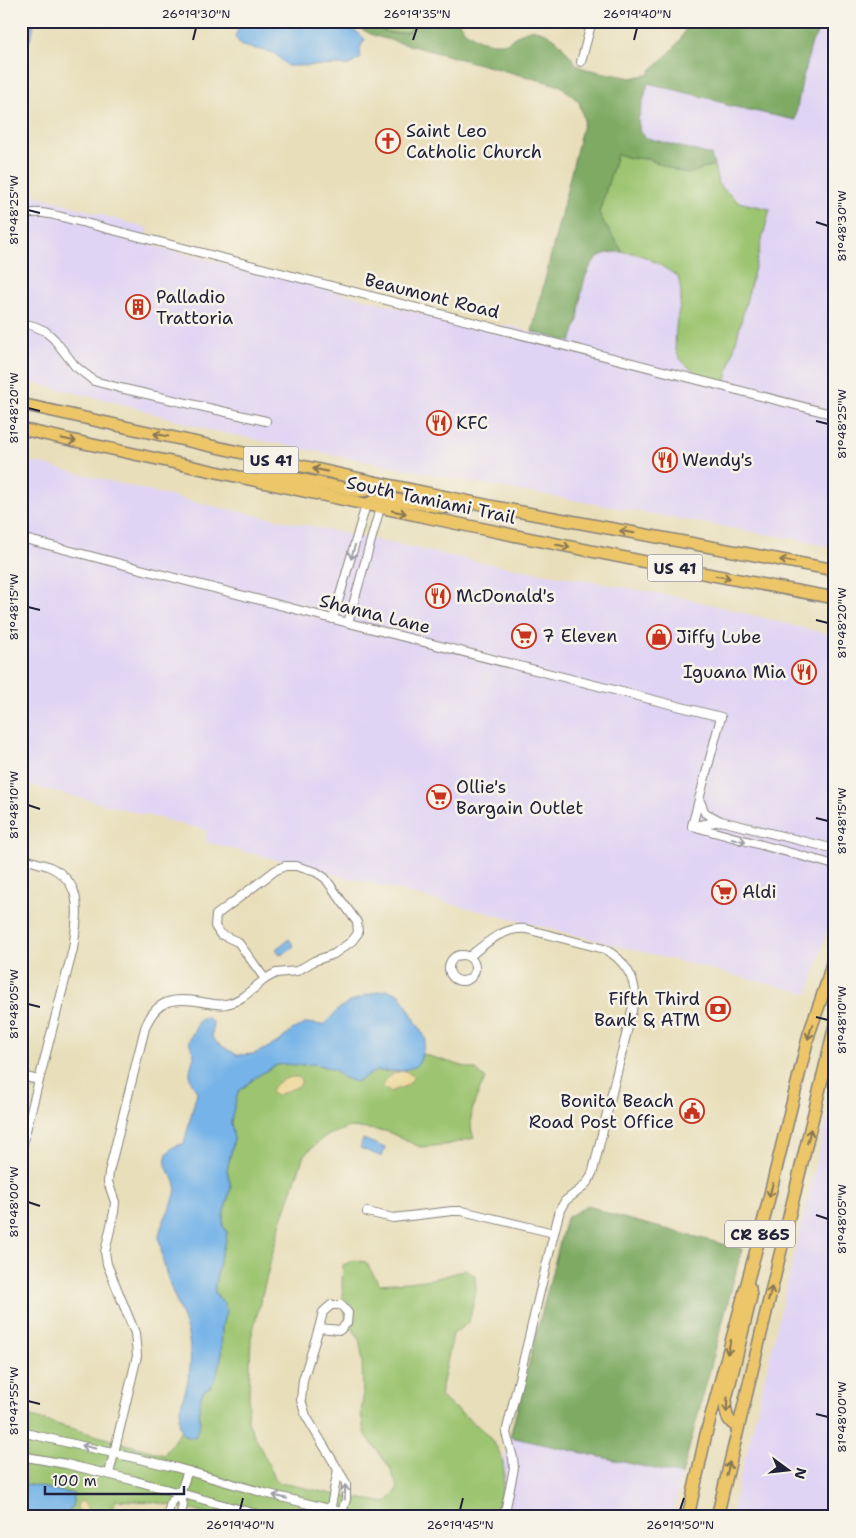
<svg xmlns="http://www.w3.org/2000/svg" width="856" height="1538" font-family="'Shantell Sans',sans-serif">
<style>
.built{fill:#e0d4f4}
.green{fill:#9dc571;stroke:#607456}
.forest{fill:#7eaa63;stroke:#50664f}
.sand{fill:#eeda9e;stroke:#887e6c}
.water{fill:#75b3e8;stroke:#4c6a92}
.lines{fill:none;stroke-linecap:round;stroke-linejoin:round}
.minor-casing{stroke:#85807a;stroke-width:10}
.primary-casing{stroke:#85807a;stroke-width:14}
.minor{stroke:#fff;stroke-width:8}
.primary{stroke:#ecc669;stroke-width:11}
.oneway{stroke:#877452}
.oneway2{stroke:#9c9ca7}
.ticks{fill:none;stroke:#22223b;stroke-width:2}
.labels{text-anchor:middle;stroke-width:5;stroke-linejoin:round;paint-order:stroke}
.shield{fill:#f7f3e8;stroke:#62616f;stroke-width:1}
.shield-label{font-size:16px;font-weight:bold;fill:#22223b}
.poi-label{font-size:18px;fill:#22223b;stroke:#f7f3e8;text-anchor:start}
.street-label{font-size:18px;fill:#22223b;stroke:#f7f3e8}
.neatline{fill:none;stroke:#22223b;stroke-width:2}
.ticks-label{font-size:12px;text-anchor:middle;fill:#22223b}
</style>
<rect width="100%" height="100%" fill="#f7f3e8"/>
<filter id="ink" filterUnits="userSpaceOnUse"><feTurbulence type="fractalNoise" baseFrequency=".02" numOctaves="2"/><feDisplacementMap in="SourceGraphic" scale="10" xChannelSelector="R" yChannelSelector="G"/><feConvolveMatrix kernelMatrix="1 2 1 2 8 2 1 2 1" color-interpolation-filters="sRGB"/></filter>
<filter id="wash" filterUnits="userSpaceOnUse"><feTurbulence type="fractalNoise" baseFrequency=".0096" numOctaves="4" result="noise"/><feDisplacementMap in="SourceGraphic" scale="20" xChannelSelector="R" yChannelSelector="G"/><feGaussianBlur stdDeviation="1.12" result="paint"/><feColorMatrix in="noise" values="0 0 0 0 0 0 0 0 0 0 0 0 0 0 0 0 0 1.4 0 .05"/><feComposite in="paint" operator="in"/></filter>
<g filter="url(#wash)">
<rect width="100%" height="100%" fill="#e8deb9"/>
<g class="built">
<path d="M 824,21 L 835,21 L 835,548 L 799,540 L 471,482 L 209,430 L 123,404 L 21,380 L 21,191 L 148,228 L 147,244 L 500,333 L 503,324 L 571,342 L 577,322 L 584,281 L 590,268 L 598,257 L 612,252 L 626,252 L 640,255 L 666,269 L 678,277 L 682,292 L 681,306 L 677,320 L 689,365 L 691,369 L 710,379 L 766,222 L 718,184 L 711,155 L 647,138 L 640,132 L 638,120 L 648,83 L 723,102 L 726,105 L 795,119 L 802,81 L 812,42 Z"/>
<path d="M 21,459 L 194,502 L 490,564 L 685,598 L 835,636 L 835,901 L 809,994 L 206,842 L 206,830 L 21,783 Z"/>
<path d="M 835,1084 L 835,1517 L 730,1517 L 757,1410 Z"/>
<path d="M 510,1437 L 682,1475 L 672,1517 L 495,1517 L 505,1472 L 503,1464 Z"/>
</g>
<g class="green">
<path d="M 370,21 L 415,21 L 410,31 C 392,35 383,33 370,21 Z"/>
<path d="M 617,154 L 629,158 L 648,159 L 675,170 L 688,174 L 714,165 L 718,184 L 738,202 L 770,209 L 725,384 C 709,379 681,369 676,350 C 674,342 676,328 677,319 C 681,301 683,296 678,277 C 662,266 643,252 623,252 L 604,223 L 599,213 Z"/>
<path d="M 422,1054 L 476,1070 L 486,1079 C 475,1096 466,1120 474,1138 L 445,1145 L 420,1147 L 386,1131 L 349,1127 L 324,1137 L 304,1155 L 280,1225 L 251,1338 L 248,1422 L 277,1482 L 333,1494 L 386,1503 L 398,1489 L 390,1468 L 364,1432 L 361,1413 L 363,1398 L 362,1357 L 359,1338 L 347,1321 L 343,1306 L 342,1283 L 343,1265 L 355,1260 L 366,1262 L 379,1284 C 408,1282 438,1281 465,1269 L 475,1276 L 476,1291 L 469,1322 L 453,1334 L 440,1396 C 463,1418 502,1434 504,1471 C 505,1481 498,1505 495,1517 L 224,1517 L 154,1502 L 116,1500 L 107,1517 L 65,1517 L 72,1507 L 74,1494 L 21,1483 L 21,1414 L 164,1455 L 181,1430 L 181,1432 L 200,1422 L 199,1405 L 201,1397 L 204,1390 L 210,1387 L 221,1358 L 222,1326 L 226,1311 L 224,1304 L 215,1292 L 215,1284 L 221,1254 L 226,1240 L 227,1232 L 223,1226 L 223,1216 L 231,1187 L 227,1170 L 234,1139 L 231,1123 L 232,1116 L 238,1092 L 256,1077 L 274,1066 L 283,1064 L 298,1065 L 315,1064 L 329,1068 L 336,1071 L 342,1077 L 356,1082 L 376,1071 L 400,1071 L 420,1061 Z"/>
</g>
<g class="forest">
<path d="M 345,21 L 370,21 L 381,30 L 395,34 L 410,31 L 415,21 L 458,21 L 465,31 L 479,40 L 492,43 L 507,43 L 519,34 L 532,29 L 546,33 L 558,41 L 578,66 L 586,69 L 631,78 L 650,74 L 651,70 C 667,56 683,43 688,21 L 824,21 L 812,42 L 802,81 L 795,120 L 726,105 L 723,102 L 648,83 L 638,120 L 640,132 L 647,138 L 711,155 L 714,165 L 688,174 L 675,170 L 648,159 L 629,158 L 617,154 L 599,213 L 604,223 L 623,252 C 615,252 604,252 597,258 C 581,274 581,299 578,320 C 576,327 573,335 571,342 L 532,332 L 584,120 L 579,102 L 561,86 L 375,36 Z"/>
<path d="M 588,1205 L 612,1215 L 742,1249 L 682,1475 L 510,1437 L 566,1218 Z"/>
</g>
<g class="sand">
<path d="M 406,1071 L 414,1077 L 408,1085 L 390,1092 L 383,1087 C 385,1075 396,1071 406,1071 Z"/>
<path d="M 291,1077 L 298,1077 L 301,1079 L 301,1084 L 299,1086 L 275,1096 L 271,1091 C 274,1082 283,1080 291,1077 Z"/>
<path d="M 81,1501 L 86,1504 L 89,1517 L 82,1517 L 77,1508 L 78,1503 Z"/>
</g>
<g class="water">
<path d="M 21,21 L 34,21 C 33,33 31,43 21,51 Z"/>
<path d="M 241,21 L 330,21 L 357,32 L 365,39 L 360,48 L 361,58 L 349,65 L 287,66 L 274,53 L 242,46 L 235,37 Z"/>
<path d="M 289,939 L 294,946 L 281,955 L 276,949 Z"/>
<path d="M 387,990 L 400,994 L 426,1039 L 420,1061 L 415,1067 L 400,1071 L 376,1071 L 356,1082 L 342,1077 L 336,1071 L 329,1068 L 315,1064 L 298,1065 L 283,1064 L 274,1066 L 256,1077 L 238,1092 L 232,1116 L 231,1123 L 234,1139 L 227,1170 L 231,1187 L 223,1216 L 223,1226 L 227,1232 L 226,1240 L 221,1254 L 215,1285 L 215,1293 L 224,1304 L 226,1311 L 222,1326 L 221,1358 L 215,1380 L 210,1387 L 204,1390 L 201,1397 L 199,1405 L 200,1422 L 195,1437 L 186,1437 C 171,1422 185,1398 188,1380 C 192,1363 191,1344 186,1327 C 177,1301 164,1276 161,1248 C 161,1245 159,1241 159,1237 C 161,1219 175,1205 176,1187 C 176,1179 171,1177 168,1170 C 161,1156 170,1145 184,1144 L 197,1092 L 190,1079 L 190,1071 L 194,1055 L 189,1041 L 199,1020 L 206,1017 L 213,1022 L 212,1037 L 217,1043 L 237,1055 L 254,1054 L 267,1048 L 280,1041 L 292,1030 L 307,1023 L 322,1025 C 330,1021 333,1014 339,1009 C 348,1001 376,991 387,990 Z"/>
<path d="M 363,1139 L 385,1148 L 382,1157 L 360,1148 Z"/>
<path d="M 21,1483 L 74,1494 L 72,1507 L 65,1517 L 21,1517 Z"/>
</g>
</g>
<g filter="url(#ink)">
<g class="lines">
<defs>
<g id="minor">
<path d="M 581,62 L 592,21"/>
<path d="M 21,215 C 35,211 45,213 58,216 L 835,415"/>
<path d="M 21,323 L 34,326 L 45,331 L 54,339 L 75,366 L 94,381 L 120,388 L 266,421"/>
<path d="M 21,538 L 333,619 L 721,717 L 692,826"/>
<path d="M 333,619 L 366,505"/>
<path d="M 348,623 L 380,508"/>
<path d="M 699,799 L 705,813 L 719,820"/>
<path d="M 692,826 L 835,865"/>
<path d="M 694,826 L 721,821 L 835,849"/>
<path d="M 21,858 C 30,861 39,863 48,866 C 86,883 77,916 73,949 L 21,1150"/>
<path d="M 285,866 L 296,866 L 316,872 L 325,878 L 357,922 L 358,933 L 352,941 L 334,954 L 314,961 L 297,971 L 276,973 L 265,979 L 238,942 L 220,934 L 215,926 L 216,915 L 276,870 Z"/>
<circle cx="462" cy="968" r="13"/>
<path d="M 470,956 C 486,943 503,927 526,929 L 604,949 C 623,958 636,978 635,998 L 593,1171 L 589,1180 L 582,1188 L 565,1201 L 560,1210 L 554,1233 L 506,1433 L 513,1458 L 514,1468 L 504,1517"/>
<path d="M 21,1076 L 39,1080"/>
<path d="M 367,1212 L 393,1218 L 452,1211 L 462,1211 L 554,1233"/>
<path d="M 331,1305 L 341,1305 L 348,1313 L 347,1323 L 340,1330 L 319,1328 L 323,1312 Z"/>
<path d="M 319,1328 L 303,1380 L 301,1400 L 306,1416 L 346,1483 L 346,1499 L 341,1516"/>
<path d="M 21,1432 L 174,1467 L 261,1492 L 361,1517"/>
<path d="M 21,1456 L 66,1464 L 136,1481 L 267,1517"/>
<path d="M 109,1474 L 137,1356 L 135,1333 L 107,1264 L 105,1252 L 114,1212 L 115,1202 L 108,1182 L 109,1172 L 145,1028 C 156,999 174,997 202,1002 C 210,1003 218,1006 226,1004 C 240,1002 254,988 265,979"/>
<path d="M 180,1493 L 183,1505 L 180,1517"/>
<path d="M 167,1517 L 171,1502 L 180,1493 L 188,1471"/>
<path d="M 329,1517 L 338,1469"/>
</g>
<g id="primary">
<path d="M 21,404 L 379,483 L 495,507 L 835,570"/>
<path d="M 21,429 C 292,489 562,548 835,598"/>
<path d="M 262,477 L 293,478 L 358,491 C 367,491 373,489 379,483"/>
<path d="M 366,505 L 376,500 L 384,498 L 441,507 L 468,507"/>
<path d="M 738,1427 C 727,1422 726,1414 725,1403 L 751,1297 L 750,1288"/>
<path d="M 688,1517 L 706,1434 L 759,1239 L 809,1034 L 826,985 L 835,952"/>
<path d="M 717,1517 L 835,1025"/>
</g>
</defs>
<use href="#minor" class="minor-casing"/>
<use href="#primary" class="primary-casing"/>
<use href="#minor" class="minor"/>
<use href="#primary" class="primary"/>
</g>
<defs><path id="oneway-shaft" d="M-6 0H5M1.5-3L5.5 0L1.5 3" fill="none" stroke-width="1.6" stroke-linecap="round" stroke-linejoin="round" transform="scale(1.25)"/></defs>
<g class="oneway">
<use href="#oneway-shaft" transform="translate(161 435) rotate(-168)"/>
<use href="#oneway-shaft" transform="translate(69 440) rotate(12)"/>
<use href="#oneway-shaft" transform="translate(320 470) rotate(-168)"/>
<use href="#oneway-shaft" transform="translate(399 512) rotate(12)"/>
<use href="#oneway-shaft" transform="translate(627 532) rotate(-170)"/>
<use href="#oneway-shaft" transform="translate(563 546) rotate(12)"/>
<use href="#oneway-shaft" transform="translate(787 561) rotate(-170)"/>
<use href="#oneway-shaft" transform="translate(723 577) rotate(10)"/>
<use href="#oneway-shaft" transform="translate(810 1032) rotate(107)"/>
<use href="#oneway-shaft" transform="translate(809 1136) rotate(-76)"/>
<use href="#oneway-shaft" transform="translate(771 1190) rotate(104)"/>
<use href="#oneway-shaft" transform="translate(770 1294) rotate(-76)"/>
<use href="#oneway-shaft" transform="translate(729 1347) rotate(105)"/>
<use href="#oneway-shaft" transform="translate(727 1405) rotate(93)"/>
<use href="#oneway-shaft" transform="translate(728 1469) rotate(-77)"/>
</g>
<g class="oneway2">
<use href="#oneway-shaft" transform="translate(353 552) rotate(106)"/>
<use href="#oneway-shaft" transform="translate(739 840) rotate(15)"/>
<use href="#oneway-shaft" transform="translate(89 1447) rotate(-167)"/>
<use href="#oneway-shaft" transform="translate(345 1492) rotate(-88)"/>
<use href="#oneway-shaft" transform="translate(280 1497) rotate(-166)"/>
</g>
</g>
<path class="ticks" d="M 193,40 L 196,28M 413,40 L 417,28M 634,40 L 637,28M 28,210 L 40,213M 816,222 L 828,226M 28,408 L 40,411M 816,421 L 828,424M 28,607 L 40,610M 816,620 L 828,623M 28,805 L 40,809M 816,818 L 828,821M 28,1004 L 40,1007M 816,1017 L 828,1020M 28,1202 L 40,1206M 816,1215 L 828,1219M 28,1401 L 40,1404M 816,1414 L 828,1417M 240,1510 L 243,1498M 460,1510 L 463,1498M 680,1510 L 684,1498"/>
<defs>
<symbol id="church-ring" viewBox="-11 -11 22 22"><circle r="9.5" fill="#f7f3e8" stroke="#c8321e" stroke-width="1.5"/><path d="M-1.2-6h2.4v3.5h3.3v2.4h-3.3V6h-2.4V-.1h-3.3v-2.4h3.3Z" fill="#c8321e"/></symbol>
<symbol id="building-ring" viewBox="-11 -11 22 22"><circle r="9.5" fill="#f7f3e8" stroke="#c8321e" stroke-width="1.5"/><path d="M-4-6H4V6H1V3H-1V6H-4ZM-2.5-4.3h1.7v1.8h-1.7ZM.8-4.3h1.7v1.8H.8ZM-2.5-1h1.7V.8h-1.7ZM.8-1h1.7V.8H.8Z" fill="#c8321e"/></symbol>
<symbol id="restaurant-ring" viewBox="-11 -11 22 22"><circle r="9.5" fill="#f7f3e8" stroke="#c8321e" stroke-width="1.5"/><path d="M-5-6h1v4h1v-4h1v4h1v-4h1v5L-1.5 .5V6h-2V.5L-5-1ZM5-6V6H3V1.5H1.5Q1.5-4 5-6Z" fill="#c8321e"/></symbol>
<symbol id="supermarket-ring" viewBox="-11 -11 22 22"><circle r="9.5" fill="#f7f3e8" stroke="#c8321e" stroke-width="1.5"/><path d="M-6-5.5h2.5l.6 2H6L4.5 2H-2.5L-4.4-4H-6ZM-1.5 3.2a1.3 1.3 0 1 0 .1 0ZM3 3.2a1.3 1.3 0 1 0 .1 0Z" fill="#c8321e"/></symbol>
<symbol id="shop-ring" viewBox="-11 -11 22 22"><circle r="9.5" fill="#f7f3e8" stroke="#c8321e" stroke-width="1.5"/><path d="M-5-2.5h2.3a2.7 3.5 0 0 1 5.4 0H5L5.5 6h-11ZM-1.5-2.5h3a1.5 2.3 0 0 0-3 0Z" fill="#c8321e"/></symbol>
<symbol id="bank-ring" viewBox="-11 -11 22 22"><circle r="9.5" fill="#f7f3e8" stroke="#c8321e" stroke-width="1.5"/><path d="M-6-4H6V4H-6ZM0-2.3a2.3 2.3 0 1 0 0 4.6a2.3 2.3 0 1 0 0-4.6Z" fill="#c8321e"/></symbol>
<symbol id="civic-ring" viewBox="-11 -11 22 22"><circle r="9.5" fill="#f7f3e8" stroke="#c8321e" stroke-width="1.5"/><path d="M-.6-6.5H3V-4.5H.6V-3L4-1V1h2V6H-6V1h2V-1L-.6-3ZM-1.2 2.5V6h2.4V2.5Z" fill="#c8321e"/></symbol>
</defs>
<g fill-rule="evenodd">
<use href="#church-ring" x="374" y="127" width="28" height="28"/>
<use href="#building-ring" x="124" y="293" width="28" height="28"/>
<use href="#restaurant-ring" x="425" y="409" width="28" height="28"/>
<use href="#restaurant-ring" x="651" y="446" width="28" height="28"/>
<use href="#restaurant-ring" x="424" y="582" width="28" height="28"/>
<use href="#supermarket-ring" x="510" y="622" width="28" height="28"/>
<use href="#shop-ring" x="645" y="623" width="28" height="28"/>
<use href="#restaurant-ring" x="790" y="658" width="28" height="28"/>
<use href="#supermarket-ring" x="425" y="783" width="28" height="28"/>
<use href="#supermarket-ring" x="710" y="878" width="28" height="28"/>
<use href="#bank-ring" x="704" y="995" width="28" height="28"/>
<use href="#civic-ring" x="678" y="1097" width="28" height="28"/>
</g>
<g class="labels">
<g class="shield">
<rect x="243.5" y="446.5" width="55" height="27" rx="4"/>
<rect x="647.5" y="554.5" width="55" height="27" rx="4"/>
<rect x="725" y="1220.5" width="70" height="27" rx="4"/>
</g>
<g class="shield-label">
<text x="271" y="466">US 41</text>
<text x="675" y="574">US 41</text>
<text x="760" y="1240">CR 865</text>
</g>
<g class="poi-label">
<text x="406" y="137">Saint Leo<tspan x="406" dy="21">Catholic Church</tspan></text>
<text x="156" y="303">Palladio<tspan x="156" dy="21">Trattoria</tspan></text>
<text x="456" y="429">KFC</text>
<text x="682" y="466">Wendy's</text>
<text x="456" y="602">McDonald's</text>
<text x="542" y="642">7 Eleven</text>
<text x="676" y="643">Jiffy Lube</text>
<text x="786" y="678" text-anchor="end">Iguana Mia</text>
<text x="456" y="793">Ollie's<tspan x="456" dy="21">Bargain Outlet</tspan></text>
<text x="742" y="898">Aldi</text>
<text x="700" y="1005" text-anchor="end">Fifth Third<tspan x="700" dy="21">Bank &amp; ATM</tspan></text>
<text x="674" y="1107" text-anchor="end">Bonita Beach<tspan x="674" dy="21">Road Post Office</tspan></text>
</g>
<g class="street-label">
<text transform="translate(432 296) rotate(14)" y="6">Beaumont Road</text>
<text transform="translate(431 500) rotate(12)" y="6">South Tamiami Trail</text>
<text transform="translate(375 614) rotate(14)" y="6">Shanna Lane</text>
</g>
</g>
<rect width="856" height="1538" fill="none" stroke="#f7f3e8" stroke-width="55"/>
<g transform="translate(788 1470) rotate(105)" stroke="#f7f3e8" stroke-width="4" paint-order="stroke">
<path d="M0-4L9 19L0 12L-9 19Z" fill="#22223b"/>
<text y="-8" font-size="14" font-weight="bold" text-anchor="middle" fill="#22223b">N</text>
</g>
<path d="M45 1486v8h139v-8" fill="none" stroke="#22223b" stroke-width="2.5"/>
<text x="52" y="1486" font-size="15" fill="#22223b" stroke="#f7f3e8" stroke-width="4" paint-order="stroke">100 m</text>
<rect x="28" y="28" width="800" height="1482" class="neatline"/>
<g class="ticks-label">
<text x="196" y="18">26°19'30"N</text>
<text x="417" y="18">26°19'35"N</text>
<text x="637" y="18">26°19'40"N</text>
<text transform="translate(14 210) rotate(-90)" y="4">81°48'25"W</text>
<text transform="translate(842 226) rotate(-90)" y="4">81°48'30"W</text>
<text transform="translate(14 408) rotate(-90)" y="4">81°48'20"W</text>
<text transform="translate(842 424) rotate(-90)" y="4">81°48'25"W</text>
<text transform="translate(14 607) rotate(-90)" y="4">81°48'15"W</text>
<text transform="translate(842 623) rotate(-90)" y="4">81°48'20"W</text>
<text transform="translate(14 805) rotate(-90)" y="4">81°48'10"W</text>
<text transform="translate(842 821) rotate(-90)" y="4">81°48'15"W</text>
<text transform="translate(14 1004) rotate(-90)" y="4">81°48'05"W</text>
<text transform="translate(842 1020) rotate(-90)" y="4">81°48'10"W</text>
<text transform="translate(14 1202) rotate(-90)" y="4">81°48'00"W</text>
<text transform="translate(842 1219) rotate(-90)" y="4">81°48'05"W</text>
<text transform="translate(14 1401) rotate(-90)" y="4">81°47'55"W</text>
<text transform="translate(842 1417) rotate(-90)" y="4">81°48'00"W</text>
<text x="240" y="1529">26°19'40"N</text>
<text x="460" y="1529">26°19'45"N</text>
<text x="680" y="1529">26°19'50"N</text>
</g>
</svg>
